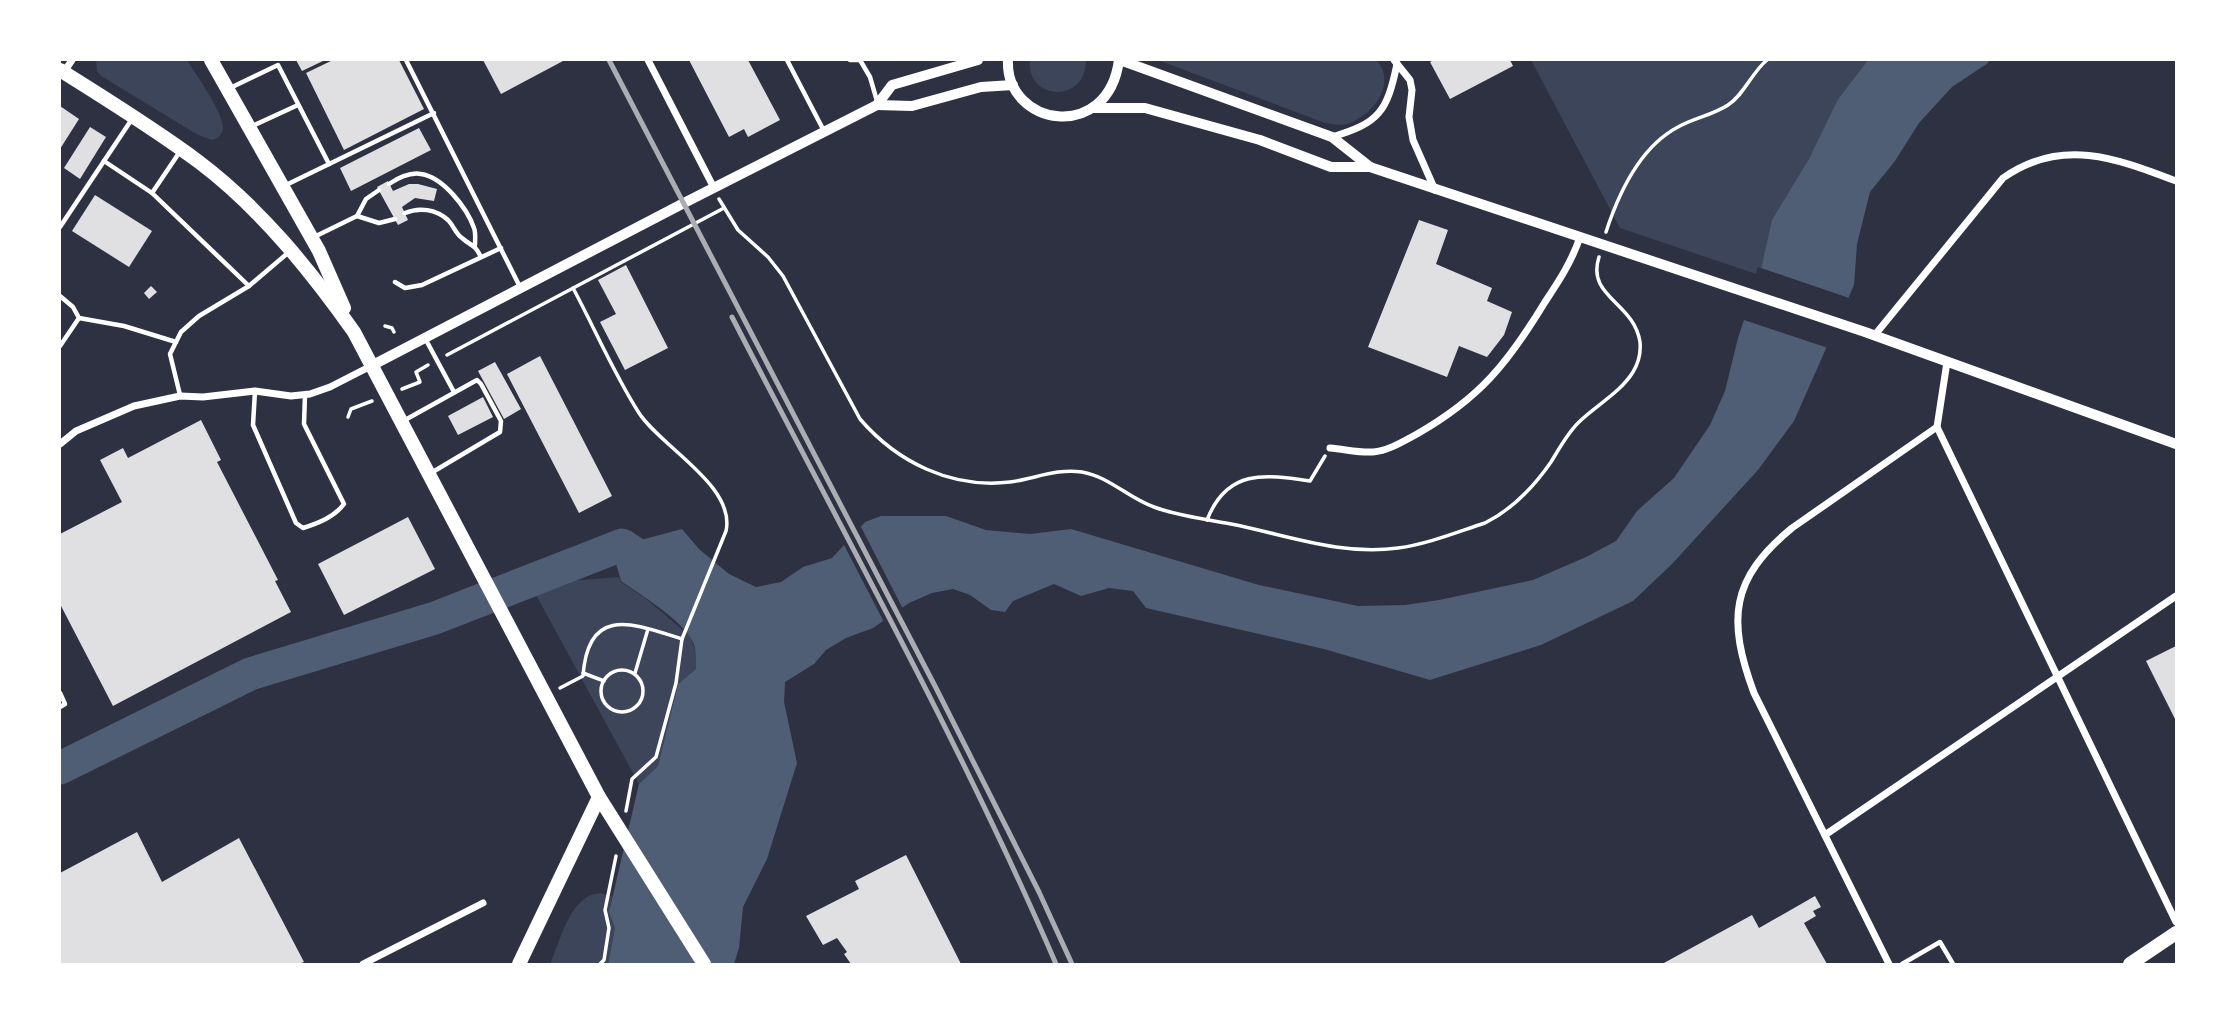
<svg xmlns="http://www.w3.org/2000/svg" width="2236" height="1024" font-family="Merriweather,serif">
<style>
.green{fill:#3c4559}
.water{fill:#4f5d75}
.pier{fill:#2d3142}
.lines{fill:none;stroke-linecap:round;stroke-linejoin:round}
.river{stroke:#4f5d75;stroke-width:33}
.building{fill:#e0e0e3}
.path{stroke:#fff;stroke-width:3.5}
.service{stroke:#fff;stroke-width:4.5}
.minor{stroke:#fff;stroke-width:7}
.tertiary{stroke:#fff;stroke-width:10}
.primary{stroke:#fff;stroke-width:14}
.rail{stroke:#abadb3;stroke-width:5}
</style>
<rect width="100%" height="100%" fill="#2d3142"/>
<g class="green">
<path d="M 96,60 L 187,60 C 195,73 225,115 223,129 C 222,135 218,138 212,140 L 198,135 L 101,76 L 97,71 Z"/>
<path d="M 1030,60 L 1086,60 C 1086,104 1026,101 1030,60 Z"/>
<path d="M 1158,60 L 1376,60 C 1398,82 1373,116 1347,124 C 1340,126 1333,124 1325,123 Z"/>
<path d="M 1531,60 L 1868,60 L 1838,99 L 1759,275 L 1620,228 Z"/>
<path d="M 619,577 L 621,582 L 645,598 L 691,637 L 696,653 L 696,669 L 678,684 L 658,766 L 639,784 L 535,593 L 544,583 Z"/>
<path d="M 601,893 L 612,897 L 609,912 L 615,928 L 608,964 L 550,964 C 561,940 570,894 601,893 Z"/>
</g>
<path class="water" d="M 1868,60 L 1989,60 L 1988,63 L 1952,87 L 1919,123 L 1895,161 L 1870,192 L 1857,244 L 1854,285 L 1794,421 L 1758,470 L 1672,564 L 1633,601 L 1541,645 L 1430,680 L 1324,649 L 1146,608 L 1133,591 L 1109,588 L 1081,596 L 1054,584 L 1013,601 L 1005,612 L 991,610 L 970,595 L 953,589 L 932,593 L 909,603 L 873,628 L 846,638 L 826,650 L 814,664 L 785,682 L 784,702 L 797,763 L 767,859 L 743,907 L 739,948 L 734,964 L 608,964 L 615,928 L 609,912 L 639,784 L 658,766 L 678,684 L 696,669 C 696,658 697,646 690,637 C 677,617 641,595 621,581 L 615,560 L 622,545 L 682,529 L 699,549 L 729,574 L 756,587 L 781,582 L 803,567 L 832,558 L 865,522 L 881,516 L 946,516 L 986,530 L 1030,534 L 1071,529 L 1259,585 L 1358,606 L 1405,605 L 1439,600 L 1533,580 L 1586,557 L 1616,541 L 1637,511 L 1674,478 L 1710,425 L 1725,391 L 1738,338 L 1762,265 L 1772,220 L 1809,159 L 1838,99 Z"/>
<g class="pier">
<path d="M 1758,267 L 1852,299 L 1831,349 L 1741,319 Z"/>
<path d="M 859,523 L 904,611 L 885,624 L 842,541 Z"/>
</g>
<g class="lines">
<path class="river" d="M 60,768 L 250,674 L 435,618 L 622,545 L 659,570"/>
</g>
<g class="building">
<path d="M 296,60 L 325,60 L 302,71 Z"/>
<path d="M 333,60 L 399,60 L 424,109 L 344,150 L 306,73 Z"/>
<path d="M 483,60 L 562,60 L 563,61 L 501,94 Z"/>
<path d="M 689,60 L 748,60 L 780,120 L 748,137 L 744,129 L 729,137 Z"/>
<path d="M 1434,60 L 1510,60 L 1513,66 L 1450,99 L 1430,62 Z"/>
<path d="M 60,106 L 79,119 L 60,149 Z"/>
<path d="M 90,127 L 106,137 L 80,179 L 64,168 Z"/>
<path d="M 419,128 L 431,150 L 351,191 L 340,168 Z"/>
<path d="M 388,181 L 393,191 L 409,184 L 418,184 L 437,189 L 434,201 L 415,198 L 402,207 L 408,220 L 398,225 L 377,187 Z"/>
<path d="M 95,195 L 152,231 L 129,267 L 72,231 Z"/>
<path d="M 1419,220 L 1448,230 L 1436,264 L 1492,288 L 1487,301 L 1512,312 L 1504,335 L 1487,357 L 1459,346 L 1447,377 L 1368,347 Z"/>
<path d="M 626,265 L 668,348 L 625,370 L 600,322 L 616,314 L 598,280 Z"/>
<path d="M 151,286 L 157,292 L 149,299 L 144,293 Z"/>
<path d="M 540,356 L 612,496 L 579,513 L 507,374 Z"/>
<path d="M 495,362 L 521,409 L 504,419 L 478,371 Z"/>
<path d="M 483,397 L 493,417 L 458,435 L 448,416 Z"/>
<path d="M 201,420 L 221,460 L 217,462 L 278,580 L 275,581 L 291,612 L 113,706 L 60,604 L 60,534 L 122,502 L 100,460 L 123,448 L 128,458 Z"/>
<path d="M 408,517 L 435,569 L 344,615 L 318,564 Z"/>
<path d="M 2176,646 L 2176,721 L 2146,661 Z"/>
<path d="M 137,832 L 162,882 L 239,838 L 304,962 L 298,964 L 60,964 L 60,873 Z"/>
<path d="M 906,855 L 961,964 L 851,964 L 844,954 L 847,952 L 837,938 L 823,945 L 806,916 L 859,889 L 855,881 Z"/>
<path d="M 1815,896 L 1821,907 L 1813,911 L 1816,916 L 1804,923 L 1827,964 L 1662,964 L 1752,915 L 1759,928 Z"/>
</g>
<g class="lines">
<g class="path">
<path d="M 719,199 L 738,230 L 768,257 L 783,276 L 860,419 C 897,462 951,489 1010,482 C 1034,479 1057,468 1082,472 C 1110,477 1128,498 1154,507 C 1178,516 1206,519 1231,524 C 1287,535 1341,556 1398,548 C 1428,544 1457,532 1485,523 C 1513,509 1533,488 1551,462 C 1559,449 1567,434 1578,423 C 1595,406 1620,393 1633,372 C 1638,364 1641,353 1640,342 C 1634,302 1586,297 1599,257"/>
<path d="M 1606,232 C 1619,192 1640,147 1678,127 C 1694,118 1713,115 1728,105 C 1744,95 1752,72 1767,60"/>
<path d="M 573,288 C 595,329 614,374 639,413 C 661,447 736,486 726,531 L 682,639 L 676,683 L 656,757 L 632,779 L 626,811"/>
<path d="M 385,326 L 392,328 L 394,332"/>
<path d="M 447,355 L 724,208"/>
<path d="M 402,389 L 420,382 L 416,372 L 428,365"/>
<path d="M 348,417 L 351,409 L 372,401"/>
<path d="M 1207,520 C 1227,469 1264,474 1310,481 L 1325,456"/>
<circle cx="622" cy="691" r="21"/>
<path d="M 583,673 L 604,681"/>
<path d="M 635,673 L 648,629"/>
<path d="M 560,688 L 583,676 C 588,604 634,624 682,639"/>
<path d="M 600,964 L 604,960 L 609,928 L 605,910 L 616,856"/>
</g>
<g class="service">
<path d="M 406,60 L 520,287"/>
<path d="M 787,60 L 824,131"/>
<path d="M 850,60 L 861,60"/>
<path d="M 860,60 L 870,77 L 877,101"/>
<path d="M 228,89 L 278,65 L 329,164"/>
<path d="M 250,127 L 298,105"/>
<path d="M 104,161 L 152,193 L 249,286 L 289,252"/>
<path d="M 389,184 C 398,178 410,172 421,174 C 443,177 467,208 474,228 C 476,233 475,240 475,245"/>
<path d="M 286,185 L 434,113"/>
<path d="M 152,193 L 181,150"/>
<path d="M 405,213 C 419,207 436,209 448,220 C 453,225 456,234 462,238 C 472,247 474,243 481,257"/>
<path d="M 357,216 L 379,223 L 395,219"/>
<path d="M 60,227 L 132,119"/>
<path d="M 314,237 L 357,216 L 366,199 L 379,190"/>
<path d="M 395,282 L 405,288 L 422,285 L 501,248"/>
<path d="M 60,296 L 73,307 L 79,318 L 60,346"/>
<path d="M 79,318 L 124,326 L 176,342"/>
<path d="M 426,340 L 454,392"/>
<path d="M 255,391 L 253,425 L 296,523 L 303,528 C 319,523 334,517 344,504 L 304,424 L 305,395"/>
<path d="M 180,395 L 170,354 L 181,332 L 199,316 L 249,286"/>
<path d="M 405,420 L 477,380 L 481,384 L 501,421 L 500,432 L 431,473"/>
<path d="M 60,693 L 65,704 L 60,707"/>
<path d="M 1902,964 L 1940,942 L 1953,964"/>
</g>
<g class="minor">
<path d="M 648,60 L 714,188"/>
<path d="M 1394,60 L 1410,80 L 1412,90 L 1409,117 L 1413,140 L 1435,190"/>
<path d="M 64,72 L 72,60"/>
<path d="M 1332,137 C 1379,123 1387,112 1397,64"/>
<path d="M 1874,336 L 2003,178 C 2061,137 2116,158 2176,181"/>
<path d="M 1947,362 L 1937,427 L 2176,922"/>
<path d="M 60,444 L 76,431 L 134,406 L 180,396 L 203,397 L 255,391 L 291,396 L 310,394 L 330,387 L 371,366"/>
<path d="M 1330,448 C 1344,449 1359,453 1373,452 C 1388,451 1404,441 1417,434 C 1480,398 1508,363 1545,302 C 1559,281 1572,261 1580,237"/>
<path d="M 1825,835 L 2176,596"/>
<path d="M 363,964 L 483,903"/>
<path d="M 1889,964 L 1754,693 C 1727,620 1730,579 1792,528 L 1937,427"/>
</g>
<g class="tertiary">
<path d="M 1008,60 C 1005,126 1108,144 1119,60"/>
<path d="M 1120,60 L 1332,137 L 1370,167"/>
<path d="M 877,105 L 912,106 L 981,87 L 1013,85"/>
<path d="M 1094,108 L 1145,108 L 1260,140 L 1331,167 L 1370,167 L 1865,332 L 2176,444"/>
<path d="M 371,366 L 684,203 L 877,105 L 892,85 L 978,60"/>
</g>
<g class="primary">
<path d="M 211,60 L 319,251 L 344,308"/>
<path d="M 60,70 C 106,99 155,129 199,162 C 260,208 310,270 354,332 L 599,797 L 704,964"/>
<path d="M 519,964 L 599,797"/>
<path d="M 2130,964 L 2176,933"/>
</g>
<g class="rail">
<path d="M 609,60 L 936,688 L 1039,892 L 1072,964"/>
<path d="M 732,317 C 842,531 961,743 1056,964"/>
</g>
</g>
<rect width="2236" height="1024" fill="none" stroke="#ffffff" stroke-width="122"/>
</svg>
